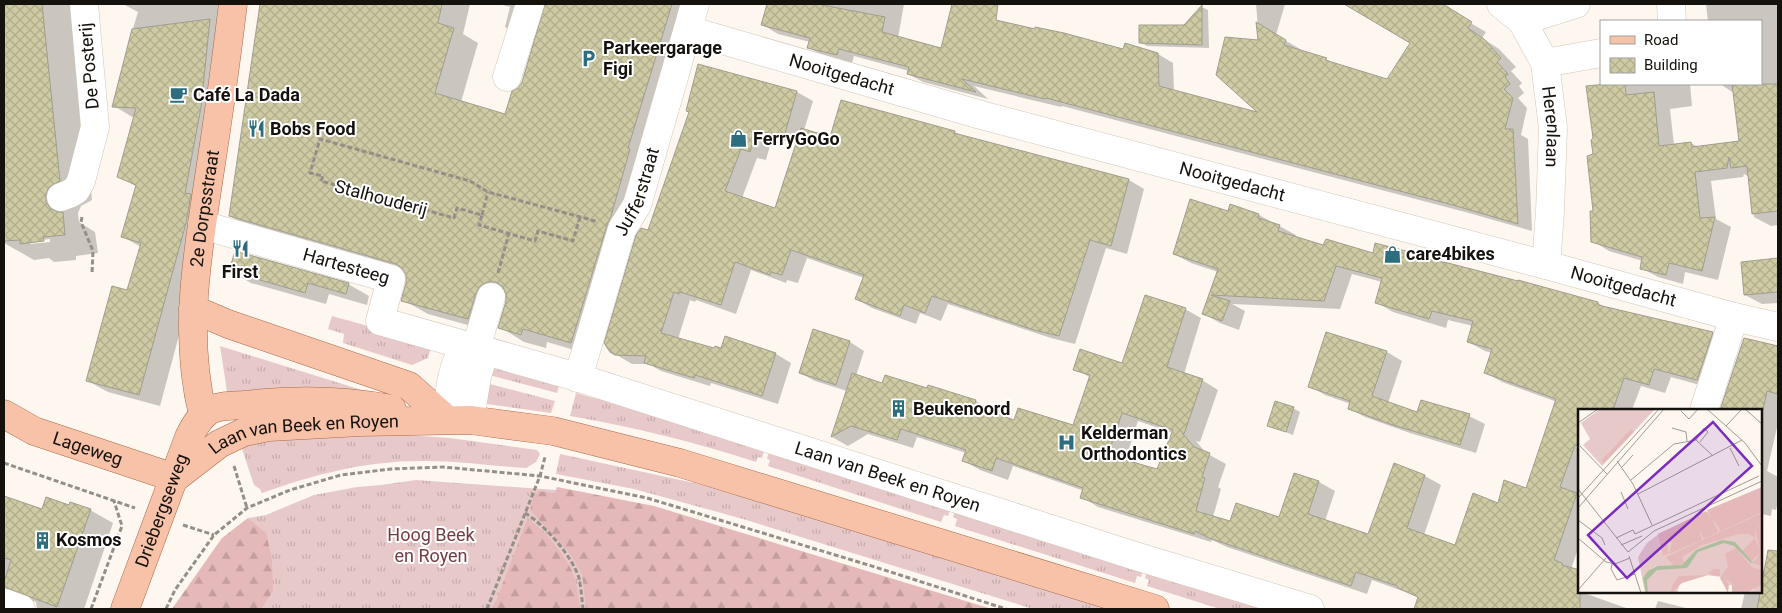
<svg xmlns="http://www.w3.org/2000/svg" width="1782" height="613" font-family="Roboto,sans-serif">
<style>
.grass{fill:url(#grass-tufts)}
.forest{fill:url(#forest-firs)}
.shadow{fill:#0003;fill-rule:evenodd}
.building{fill:url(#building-cross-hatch);stroke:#9f9e8f;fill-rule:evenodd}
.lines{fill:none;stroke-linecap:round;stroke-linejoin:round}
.minor-casing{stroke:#d1c6b9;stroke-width:29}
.major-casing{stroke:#a6694d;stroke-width:29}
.path{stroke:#948f88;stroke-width:3;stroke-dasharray:5 2.5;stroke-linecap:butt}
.minor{stroke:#fff;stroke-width:28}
.major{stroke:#f8c2a9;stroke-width:28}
.labels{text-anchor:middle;stroke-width:4;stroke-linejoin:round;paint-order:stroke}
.poi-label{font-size:18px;font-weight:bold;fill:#15110c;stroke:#fff;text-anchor:start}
.street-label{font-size:18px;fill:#15110c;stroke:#fff}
.park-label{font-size:18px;fill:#763b40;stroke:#fff}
.inset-road{fill:none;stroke:#a19b94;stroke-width:1}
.view{fill:#7b2cbf;fill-opacity:0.15;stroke:#7b2cbf;stroke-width:2.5}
.inset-edge{fill:none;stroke:#15110c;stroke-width:2.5}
</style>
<defs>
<pattern id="grass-tufts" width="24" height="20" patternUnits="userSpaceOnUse" patternTransform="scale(1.25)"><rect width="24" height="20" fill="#e8c9ca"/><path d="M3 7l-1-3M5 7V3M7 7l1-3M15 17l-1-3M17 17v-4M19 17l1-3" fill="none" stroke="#c6acac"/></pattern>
<pattern id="forest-firs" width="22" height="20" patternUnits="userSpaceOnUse" patternTransform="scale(1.25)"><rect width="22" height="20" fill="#e5b8ba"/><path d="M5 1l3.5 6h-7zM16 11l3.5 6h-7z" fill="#c49d9f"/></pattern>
<pattern id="building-cross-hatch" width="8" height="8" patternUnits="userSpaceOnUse" patternTransform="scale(1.25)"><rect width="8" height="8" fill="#cecba4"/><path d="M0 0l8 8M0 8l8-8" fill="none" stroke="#b0ad8c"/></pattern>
</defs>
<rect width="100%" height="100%" fill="#fef7ef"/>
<g class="grass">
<path d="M 332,316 L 432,344 L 428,358 L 412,365 L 343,343 L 344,334 L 328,329 Z"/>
<path d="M 220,346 L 381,396 L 383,390 L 406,399 L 339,395 L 228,398 Z"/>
<path d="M 490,367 L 561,379 L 557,393 L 485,374 Z"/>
<path d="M 482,382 L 555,401 L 551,413 L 487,404 L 480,395 Z"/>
<path d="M 576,393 L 597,399 L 600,394 L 765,447 L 762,458 L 758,457 L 756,462 C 695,442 633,427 570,416 Z"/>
<path d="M 390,434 L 450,438 L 537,450 L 540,454 L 536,462 L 526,468 C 493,466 459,461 426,461 C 369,460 315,474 262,493 L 260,489 L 254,485 L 240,443 L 260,436 Z"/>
<path d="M 770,447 L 952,505 L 948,516 L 944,515 L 941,522 L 768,466 L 770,460 L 767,459 Z"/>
<path d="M 560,454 L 764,498 L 1125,609 L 1033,609 L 743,519 L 634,489 L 556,474 Z"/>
<path d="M 416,480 L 583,492 L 959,609 L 179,609 L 209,560 L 244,521 L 250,520 L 248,518 L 266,515 L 314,495 L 357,487 L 381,485 Z"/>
<path d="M 957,505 L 1145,564 L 1141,577 L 1137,576 L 1135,583 L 955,526 L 957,519 L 953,517 Z"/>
<path d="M 1149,565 L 1289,609 L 1220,609 L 1147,586 L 1149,580 L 1145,578 Z"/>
</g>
<g class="forest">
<path d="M 557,487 L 654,506 L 992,609 L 586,609 L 582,574 L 569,553 L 530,510 L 533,499 L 538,491 L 555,493 Z"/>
<path d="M 248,518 L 266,533 L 272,559 L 273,591 L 261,609 L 172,609 L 222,538 Z"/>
<path d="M 527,520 C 539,522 568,559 572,571 C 577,582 579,598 580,609 L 491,609 L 496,601 Z"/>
</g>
<g class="shadow">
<path d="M 4,4 L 72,4 L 92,200 L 81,206 L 78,213 L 79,222 L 95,232 L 98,253 L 76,256 L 76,260 L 54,262 L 49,258 L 34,260 L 4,243 ZM 50,239 L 50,242 L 30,244 L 30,241 Z"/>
<path d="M 123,4 L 232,4 L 206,235 L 160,406 L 108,392 L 88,381 L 128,292 L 141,247 L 123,237 L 137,187 L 119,176 L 134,118 L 114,106 L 127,48 L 138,12 Z"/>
<path d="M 261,4 L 470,4 L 463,34 L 478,43 L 461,102 L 506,115 L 523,82 L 546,5 L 540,14 L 529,41 L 505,27 L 510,7 L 499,4 L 701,4 L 595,356 L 547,342 L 546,348 L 524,342 L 500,327 L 507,298 L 500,307 L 493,332 L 428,314 L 403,300 L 407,283 L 406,273 L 255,230 L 230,216 Z"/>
<path d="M 763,4 L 904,4 L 898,38 L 942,49 L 1124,51 L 1158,54 L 1173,63 L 1174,91 L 1262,115 L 1259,41 L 1256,4 L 1285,4 L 1276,35 L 1300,49 L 1300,51 L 1326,59 L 1337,65 L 1388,80 L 1412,43 L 1347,4 L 1438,4 L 1486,32 L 1482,38 L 1499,49 L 1516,67 L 1511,71 L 1522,83 L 1519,86 L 1524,93 L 1518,98 L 1527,108 L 1521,135 L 1528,139 L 1532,231 L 1469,213 L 1062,106 L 1061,107 L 974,86 L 988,99 L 923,82 L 908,74 L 909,71 L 854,56 L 852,63 L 824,56 L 809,48 L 810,42 L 778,34 L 763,25 L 768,6 Z"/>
<path d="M 1706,4 L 1778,4 L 1778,225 L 1771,226 L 1754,217 L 1749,177 L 1744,174 L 1743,177 L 1711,181 L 1716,219 L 1731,227 L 1718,280 L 1685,272 L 1683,284 L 1658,277 L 1641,268 L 1643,261 L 1609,251 L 1593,241 L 1595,212 L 1595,138 L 1587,87 L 1618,84 L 1690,84 L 1692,106 L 1670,109 L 1674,145 L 1691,143 L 1698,147 L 1740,142 L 1734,93 L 1720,84 L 1761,84 L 1761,21 L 1708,21 Z"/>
<path d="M 1202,7 L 1208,10 L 1209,48 L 1147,46 L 1140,42 L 1185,26 Z"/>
<path d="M 699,66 L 797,92 L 813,101 L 804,130 L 831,138 L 955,132 L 962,136 L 1129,180 L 1144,189 L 1127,254 L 1106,248 L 1075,344 L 1051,338 L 948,304 L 941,321 L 920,313 L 916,324 L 872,308 L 856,299 L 864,278 L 807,258 L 798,283 L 787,280 L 786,283 L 751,270 L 736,314 L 696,300 L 695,302 L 690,300 L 678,339 L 715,349 L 776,354 L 791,363 L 778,404 L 711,383 L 710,386 L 661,371 L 649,364 L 632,364 L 615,354 L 649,232 L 690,112 ZM 772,138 L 797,144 L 776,210 L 742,198 L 757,158 L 766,160 Z"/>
<path d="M 1231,206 L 1259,215 L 1296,235 L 1295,238 L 1324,246 L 1374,255 L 1411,255 L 1598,303 L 1608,309 L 1712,333 L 1729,342 L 1714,389 L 1671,377 L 1665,393 L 1641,386 L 1632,410 L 1580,410 L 1580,543 L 1568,578 L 1547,580 L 1629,609 L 1424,609 L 1417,605 L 1419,598 L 1408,593 L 1372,580 L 1367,594 L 1227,547 L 1212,540 L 1211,542 L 1098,507 L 1082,497 L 1084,491 L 1013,466 L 1008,480 L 980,470 L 964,461 L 966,453 L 917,437 L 913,448 L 868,434 L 848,446 L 832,437 L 847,391 L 815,381 L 800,373 L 814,330 L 850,342 L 864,351 L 856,376 L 883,385 L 927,389 L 929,386 L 976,401 L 992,410 L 991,413 L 1015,421 L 1074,427 L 1091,378 L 1075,369 L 1123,364 L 1185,309 L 1201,318 L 1184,374 L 1202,380 L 1218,390 L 1200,442 L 1196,441 L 1206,453 L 1226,464 L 1218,487 L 1221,489 L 1213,517 L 1231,523 L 1280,518 L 1294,475 L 1319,482 L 1335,491 L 1325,521 L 1369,535 L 1395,465 L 1425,476 L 1441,485 L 1424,535 L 1456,546 L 1498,504 L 1527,490 L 1557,402 L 1502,382 L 1485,372 L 1492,353 L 1485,351 L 1468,342 L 1473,326 L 1448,320 L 1446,328 L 1393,312 L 1376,302 L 1382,282 L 1352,274 L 1340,309 L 1232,304 L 1245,311 L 1239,330 L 1220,323 L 1204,314 L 1218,272 L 1191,263 L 1174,254 L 1229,212 ZM 1138,421 L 1173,433 L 1157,471 L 1125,461 Z"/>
<path d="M 1778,259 L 1778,303 L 1762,304 L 1745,295 L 1742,263 Z"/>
<path d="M 230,271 L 348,284 L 369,296 L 367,305 L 329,294 L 326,304 L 251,283 Z"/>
<path d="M 1327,333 L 1387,352 L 1402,361 L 1388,403 L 1418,414 L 1469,416 L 1485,424 L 1476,453 L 1410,433 L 1365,417 L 1349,408 L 1351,404 L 1325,395 L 1310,386 Z"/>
<path d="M 1744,340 L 1778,348 L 1778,423 L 1767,471 L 1778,477 L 1778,501 L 1776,510 L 1772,509 L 1771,516 L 1761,514 L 1761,410 L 1722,410 Z"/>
<path d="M 1293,408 L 1300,412 L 1293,435 L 1268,425 Z"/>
<path d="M 4,497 L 43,510 L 70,507 L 90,510 L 113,523 L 84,609 L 37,609 L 36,602 L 26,599 L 4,586 L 6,578 L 4,577 Z"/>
<path d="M 1768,556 L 1778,558 L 1778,609 L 1741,609 L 1745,592 L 1761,592 L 1761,570 L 1765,571 Z"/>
<path d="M 1658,601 L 1690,609 L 1655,609 Z"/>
</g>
<g class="building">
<path d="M 4,4 L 42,4 L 60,181 L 49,187 L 46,194 L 46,202 L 51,209 L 58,212 L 63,212 L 65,235 L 43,237 L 44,241 L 20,244 L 20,240 L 4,241 Z"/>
<path d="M 260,4 L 442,4 L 438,23 L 454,28 L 435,93 L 505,114 L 512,91 L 518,88 L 522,82 L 545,4 L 672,4 L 628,148 L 630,149 L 611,216 L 607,225 L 571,343 L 523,329 L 521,335 L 498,328 L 506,301 L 506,294 L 503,287 L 496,282 L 487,282 L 480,286 L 476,293 L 468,319 L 401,301 L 406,283 L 406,275 L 402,268 L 396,264 L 229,216 Z"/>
<path d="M 767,4 L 817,4 L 885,17 L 882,32 L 941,48 L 952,4 L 998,4 L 996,20 L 1035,29 L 1035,27 L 1064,33 L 1123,49 L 1125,43 L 1158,53 L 1159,86 L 1257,112 L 1216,75 L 1225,37 L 1258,40 L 1256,22 L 1286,40 L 1284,45 L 1327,58 L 1325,60 L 1387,79 L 1410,43 L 1344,4 L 1443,4 L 1472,22 L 1468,28 L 1484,39 L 1501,58 L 1497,62 L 1508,74 L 1505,77 L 1510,84 L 1504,89 L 1513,98 L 1505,129 L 1513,129 L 1518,224 L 1453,205 L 1046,98 L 1045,99 L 962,79 L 976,92 L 907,74 L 909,67 L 839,49 L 837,55 L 807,48 L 810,38 L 761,25 Z"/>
<path d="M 1202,5 L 1202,45 L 1139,43 L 1139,25 L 1184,25 Z"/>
<path d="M 210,19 L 201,107 L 185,193 L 191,194 L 186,223 L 139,395 L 86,381 L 112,286 L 127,290 L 141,243 L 121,237 L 136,185 L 117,177 L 136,108 L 112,107 L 132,29 Z"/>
<path d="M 698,64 L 797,91 L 784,137 L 756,130 L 750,152 L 741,149 L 725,191 L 775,208 L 801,128 L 830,137 L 841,100 L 955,131 L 954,133 L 1129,179 L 1111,246 L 1090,240 L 1059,336 L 1034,330 L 932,296 L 925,313 L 904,305 L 900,316 L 855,299 L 864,275 L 791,250 L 782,275 L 771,272 L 770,275 L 735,262 L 721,305 L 680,292 L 679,294 L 674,292 L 661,333 L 714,348 L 715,346 L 721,348 L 725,336 L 776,353 L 762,396 L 695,375 L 694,378 L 644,363 L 646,356 L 615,355 L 610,352 L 604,343 L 636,235 L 641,228 L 648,230 L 689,112 L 686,111 Z"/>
<path d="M 1607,84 L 1625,84 L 1626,95 L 1654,92 L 1659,146 L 1691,142 L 1692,147 L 1739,141 L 1732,84 L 1778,84 L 1778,211 L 1752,214 L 1747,166 L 1731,168 L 1729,157 L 1727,168 L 1695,172 L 1700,218 L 1715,217 L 1702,271 L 1669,263 L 1666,275 L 1640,269 L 1642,257 L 1591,242 L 1590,211 L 1593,211 L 1587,156 L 1593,154 L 1591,140 L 1593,138 L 1586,86 Z"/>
<path d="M 1190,199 L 1228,211 L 1230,204 L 1259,214 L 1258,218 L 1280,225 L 1278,231 L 1323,245 L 1326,239 L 1373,253 L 1375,243 L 1406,251 L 1406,252 L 1436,261 L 1448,263 L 1518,281 L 1518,280 L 1598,302 L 1598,305 L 1713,332 L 1697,380 L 1654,369 L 1649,385 L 1624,378 L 1613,410 L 1580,410 L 1580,446 L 1575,445 L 1560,487 L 1577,493 L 1554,560 L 1562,563 L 1562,565 L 1580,570 L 1580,609 L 1414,609 L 1418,597 L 1398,588 L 1397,586 L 1356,572 L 1351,586 L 1209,538 L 1195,531 L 1194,534 L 1080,498 L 1083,488 L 996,458 L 992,471 L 962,461 L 966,450 L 901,429 L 897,440 L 851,426 L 831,437 L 852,373 L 882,383 L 885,375 L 927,388 L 928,385 L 976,400 L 974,406 L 1014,420 L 1018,408 L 1073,425 L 1090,375 L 1073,370 L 1080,349 L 1122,363 L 1145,295 L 1186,308 L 1167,367 L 1203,379 L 1184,434 L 1182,433 L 1194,447 L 1210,453 L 1202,477 L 1205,478 L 1196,511 L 1230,521 L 1236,503 L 1279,517 L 1294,473 L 1319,481 L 1308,514 L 1368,534 L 1394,463 L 1425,475 L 1407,528 L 1455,545 L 1473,493 L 1498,503 L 1504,480 L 1526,488 L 1556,399 L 1484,373 L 1492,349 L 1467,342 L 1473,321 L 1432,311 L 1429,319 L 1375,303 L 1382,278 L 1336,266 L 1324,301 L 1211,295 L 1230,301 L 1222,321 L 1202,314 L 1218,269 L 1173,254 ZM 1122,413 L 1173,430 L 1157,469 L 1108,455 Z"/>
<path d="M 235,251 L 349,283 L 346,294 L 308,283 L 305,293 L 229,271 Z"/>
<path d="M 1778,258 L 1778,292 L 1744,295 L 1741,262 Z"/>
<path d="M 813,329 L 850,341 L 836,385 L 799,373 Z"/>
<path d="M 1326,332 L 1387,351 L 1372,396 L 1417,412 L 1421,400 L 1470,414 L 1460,445 L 1393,425 L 1348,409 L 1350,401 L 1308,387 Z"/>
<path d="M 1744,338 L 1778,346 L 1778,394 L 1767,391 L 1763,410 L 1720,410 Z"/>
<path d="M 1275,401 L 1294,407 L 1286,432 L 1267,426 Z"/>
<path d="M 4,496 L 42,509 L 46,497 L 69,505 L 70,502 L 91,509 L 57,607 L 4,587 L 4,582 L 11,560 L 4,558 Z"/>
<path d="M 1768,550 L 1778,551 L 1778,609 L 1757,609 Z"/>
</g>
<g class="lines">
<defs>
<g id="minor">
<path id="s1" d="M 1501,4 L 1522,21 L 1545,63 L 1553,128 L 1550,212 L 1546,265"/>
<path d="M 1671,4 L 1672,21"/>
<path d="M 1522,21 L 1576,4"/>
<path id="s2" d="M 688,30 L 981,115 L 1546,265 L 1734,317 L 1778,327"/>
<path d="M 1545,63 L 1601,53"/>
<path d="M 507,77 L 530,4"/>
<path d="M 61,197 L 69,194 L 76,190 L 81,181 L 95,127 L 84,4"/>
<path id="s3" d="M 202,225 L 391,279 L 380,321 L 570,375 L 1132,555 L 1310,609"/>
<path d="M 476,348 L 491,297"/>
<path id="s4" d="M 578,378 L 622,229 L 637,205 L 695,4"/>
<path d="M 1704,410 L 1734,317"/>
<path d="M 446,419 C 450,390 450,371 465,345"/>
<path d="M 470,420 L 477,376 L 485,351"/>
<path d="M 4,603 L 21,609"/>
</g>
<g id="major">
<path d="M 193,309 L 228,324 L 409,386 L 446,419"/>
<path id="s5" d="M 4,414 L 34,431 L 175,478"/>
<path id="s6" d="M 203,415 C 183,335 197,257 209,177 C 218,120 226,62 233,4"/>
<path id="s7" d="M 175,478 L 219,444 L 244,432 L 269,427 L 360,422 L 470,420 L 553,431 L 680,463 L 1155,609"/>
<path id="s8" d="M 125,609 L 189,437 C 194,427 200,416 210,410 C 220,405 233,406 244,405 C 294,399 343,400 392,409"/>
</g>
</defs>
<use href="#minor" class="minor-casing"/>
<use href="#major" class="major-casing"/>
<g class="path">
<path d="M 482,215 L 488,192"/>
<path d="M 82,217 L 81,222 L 93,251 L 92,274"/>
<path d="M 580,217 L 573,241 L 538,231 L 535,241 L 479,225 L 482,215 L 457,208 L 454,218 L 321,181 L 323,176 L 310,173 L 320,139 L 470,181 L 488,192 L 588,219 L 598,222"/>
<path d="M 498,273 L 509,233"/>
<path d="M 4,463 L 135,508"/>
<path d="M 234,466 L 247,508"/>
<path d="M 525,513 C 545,525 572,556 579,578 C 581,588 582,599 583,609"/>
<path d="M 183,525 L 214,535"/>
<path d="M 91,609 L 122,526 L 114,501"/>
<path d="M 166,609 L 175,590 L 214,535 L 247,508 L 290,490 L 341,475 L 391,469 L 443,467 L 540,476 L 647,498 L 875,567 L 1006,609"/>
<path d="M 487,609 L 540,476 L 545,457"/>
</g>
<use href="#minor" class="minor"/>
<use href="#major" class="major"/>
</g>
<defs>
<symbol id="parking-bare" viewBox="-9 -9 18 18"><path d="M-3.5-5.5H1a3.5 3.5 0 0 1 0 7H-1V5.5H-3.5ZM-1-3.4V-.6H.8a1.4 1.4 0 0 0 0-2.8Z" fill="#2c6d80" stroke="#fff" stroke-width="2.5" paint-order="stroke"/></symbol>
<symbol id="cafe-bare" viewBox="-9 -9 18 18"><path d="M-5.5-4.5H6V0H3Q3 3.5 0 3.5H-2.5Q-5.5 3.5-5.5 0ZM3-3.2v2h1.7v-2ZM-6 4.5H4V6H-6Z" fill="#2c6d80" stroke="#fff" stroke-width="2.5" paint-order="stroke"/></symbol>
<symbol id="restaurant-bare" viewBox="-9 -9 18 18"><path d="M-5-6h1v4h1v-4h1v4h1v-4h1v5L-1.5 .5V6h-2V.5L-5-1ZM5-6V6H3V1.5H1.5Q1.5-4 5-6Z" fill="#2c6d80" stroke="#fff" stroke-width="2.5" paint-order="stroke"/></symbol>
<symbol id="shop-bare" viewBox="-9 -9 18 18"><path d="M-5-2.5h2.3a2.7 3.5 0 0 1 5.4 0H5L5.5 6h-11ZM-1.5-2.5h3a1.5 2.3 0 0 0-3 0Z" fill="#2c6d80" stroke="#fff" stroke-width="2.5" paint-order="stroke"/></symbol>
<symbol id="building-bare" viewBox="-9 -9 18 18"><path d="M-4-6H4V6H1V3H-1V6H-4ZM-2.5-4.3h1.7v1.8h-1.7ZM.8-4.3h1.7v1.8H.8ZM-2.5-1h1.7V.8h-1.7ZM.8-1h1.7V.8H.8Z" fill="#2c6d80" stroke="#fff" stroke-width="2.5" paint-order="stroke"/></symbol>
<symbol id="hospital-bare" viewBox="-9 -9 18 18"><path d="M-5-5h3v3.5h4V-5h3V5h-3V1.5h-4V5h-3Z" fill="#2c6d80" stroke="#fff" stroke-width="2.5" paint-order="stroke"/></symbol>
</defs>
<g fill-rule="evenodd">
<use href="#parking-bare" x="576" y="46" width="25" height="25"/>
<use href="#cafe-bare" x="166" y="82" width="25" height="25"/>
<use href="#restaurant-bare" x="244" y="116" width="25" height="25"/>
<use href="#shop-bare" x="726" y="126" width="25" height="25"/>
<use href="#restaurant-bare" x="228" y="236" width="25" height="25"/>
<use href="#shop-bare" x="1380" y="242" width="25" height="25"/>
<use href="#building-bare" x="886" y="396" width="25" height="25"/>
<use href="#hospital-bare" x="1054" y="430" width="25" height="25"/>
<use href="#building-bare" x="30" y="528" width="25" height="25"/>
</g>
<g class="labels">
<g class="poi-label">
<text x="603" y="54">Parkeergarage<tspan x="603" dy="21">Figi</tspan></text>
<text x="193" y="101">Café La Dada</text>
<text x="270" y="135">Bobs Food</text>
<text x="753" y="145">FerryGoGo</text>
<text x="1406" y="260">care4bikes</text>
<text x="240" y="278" text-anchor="middle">First</text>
<text x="913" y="415">Beukenoord</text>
<text x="1081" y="439">Kelderman<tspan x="1081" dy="21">Orthodontics</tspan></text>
<text x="56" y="546">Kosmos</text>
</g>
<g class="street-label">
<text transform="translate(89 66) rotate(-95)" y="6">De Posterij</text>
<text dy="6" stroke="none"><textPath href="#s2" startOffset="160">Nooitgedacht</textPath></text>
<text dy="6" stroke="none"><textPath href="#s1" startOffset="139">Herenlaan</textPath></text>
<text dy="6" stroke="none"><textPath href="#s2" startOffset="565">Nooitgedacht</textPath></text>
<text dy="6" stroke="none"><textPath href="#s4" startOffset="196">Jufferstraat</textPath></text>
<text transform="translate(381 198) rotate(15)" y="6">Stalhouderij</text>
<text dy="6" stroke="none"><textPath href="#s6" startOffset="208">2e Dorpsstraat</textPath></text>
<text dy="6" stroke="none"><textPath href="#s3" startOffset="150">Hartesteeg</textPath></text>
<text dy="6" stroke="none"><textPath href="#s2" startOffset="970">Nooitgedacht</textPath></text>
<text dy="6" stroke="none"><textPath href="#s7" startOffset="142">Laan van Beek en Royen</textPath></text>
<text dy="6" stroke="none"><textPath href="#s5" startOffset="91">Lageweg</textPath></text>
<text dy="6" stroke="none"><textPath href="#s3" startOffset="771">Laan van Beek en Royen</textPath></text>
<text dy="6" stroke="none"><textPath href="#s8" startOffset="105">Driebergseweg</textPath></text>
</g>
<g class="park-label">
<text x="431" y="541">Hoog Beek<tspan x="431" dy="21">en Royen</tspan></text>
</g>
</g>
<g transform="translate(1578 409)">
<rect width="184" height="184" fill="#fef7ef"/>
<path d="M 22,0 L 77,0 L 24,57 L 5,36 L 12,30 L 3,14 ZM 184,78 L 184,184 L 169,184 L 177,180 L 151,176 L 143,168 L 130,166 L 102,173 L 99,184 L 67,184 L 60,148 L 69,134 L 82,124 Z" fill="#e8c9ca"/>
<path d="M 53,20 L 56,23 L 25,55 L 24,51 ZM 184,78 L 184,103 L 141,123 L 142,120 L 134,109 L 140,123 L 126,130 L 121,120 L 124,131 L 91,145 L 94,133 L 90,133 L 90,145 L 85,147 L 80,125 L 128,102 L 132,107 L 127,111 L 133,107 L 129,101 ZM 184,104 L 184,113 L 178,119 L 184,115 L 184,157 L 173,153 L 178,151 L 181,145 L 173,152 L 164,142 L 177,129 L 182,142 L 177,121 L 177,129 L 171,125 L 161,125 L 124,136 L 104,148 L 106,154 L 101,156 L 96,157 L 88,148 ZM 158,139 L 174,158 L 184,161 L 184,175 L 169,184 L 154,184 L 154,174 L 147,170 L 151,175 L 150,184 L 142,169 L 150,158 L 147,145 ZM 136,160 L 142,160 L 142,167 L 130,166 L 104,174 L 93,184 L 94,177 L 101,167 L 135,166 L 130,164 Z" fill="#e5b8ba"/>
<path d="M 144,131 L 157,133 L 175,154 L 184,158 L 172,153 L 156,137 L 146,134 L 120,143 L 109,159 L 79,161 L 69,171 L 70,184 L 68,184 L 65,169 L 70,162 L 80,157 L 104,156 L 118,141 Z" fill="#abbf9d"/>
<path class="inset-road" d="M 129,0 L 167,34 L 184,57M 167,0 L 184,15M 103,2 L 111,10 L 120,0M 0,14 L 20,0M 148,17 L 164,0M 94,19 L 108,23 L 109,32M 118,31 L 126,19 L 130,23 L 122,33M 2,37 L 29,65M 152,39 L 161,57M 39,52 L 55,75 L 74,116M 44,58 L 55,46M 53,71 L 96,35 L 118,31 L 135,47M 0,80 L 50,143M 43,83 L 50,100M 60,85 L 164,31M 0,89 L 81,0M 0,99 L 86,0M 0,111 L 24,129 L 27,136M 0,129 L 28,153 L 37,155 L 52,149M 38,129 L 55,121 L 57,125 L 181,67M 43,136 L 64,127M 50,143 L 76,122 L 184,72M 51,147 L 63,184M 34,155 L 33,160 L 39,171 L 57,165M 0,181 L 28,149"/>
<path class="view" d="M 135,13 L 174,57 L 49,169 L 10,126 Z"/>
<rect width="184" height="184" class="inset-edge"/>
</g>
<rect width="1782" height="613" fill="none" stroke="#15110c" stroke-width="10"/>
<rect x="1600" y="20" width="162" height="65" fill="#ffffff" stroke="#a1a09e"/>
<rect x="1610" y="36" width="25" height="8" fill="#f8c2a9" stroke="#a1a09e"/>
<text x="1644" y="45" font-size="15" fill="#15110c">Road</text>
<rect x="1610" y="58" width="25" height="15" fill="url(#building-cross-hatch)" stroke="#a1a09e"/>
<text x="1644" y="70" font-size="15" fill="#15110c">Building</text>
</svg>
